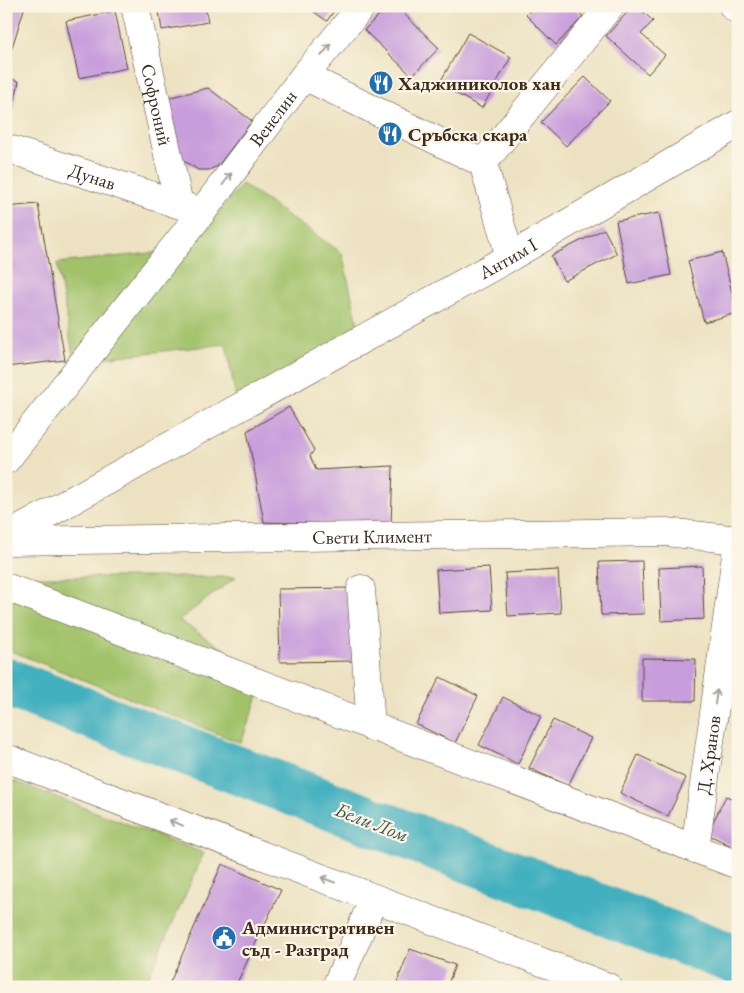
<svg xmlns="http://www.w3.org/2000/svg" width="744" height="993" font-family="'EB Garamond',serif">
<style>
.green{fill:#a2c26b;stroke:#6e7644}
.lines{fill:none;stroke-linecap:round;stroke-linejoin:round}
.river{stroke:#42b0bf;stroke-width:49}
.building{fill:#c79ddb}
.minor-casing{stroke:#564636;stroke-width:29}
.minor{stroke:#fff;stroke-width:28}
.oneway{stroke:#a79f9a}
.labels{text-anchor:middle;stroke-width:4.5;stroke-linejoin:round;paint-order:stroke}
.poi-label{font-size:19px;font-weight:bold;fill:#3b2a1e;stroke:#fcf5e5;text-anchor:start}
.street-label{font-size:19px;fill:#3b2a1e;stroke:#fcf5e5}
.water-label{font-size:20px;font-style:italic;fill:#3d5956;stroke:#fcf5e5}
</style>
<rect width="100%" height="100%" fill="#fcf5e5"/>
<filter id="ink" filterUnits="userSpaceOnUse"><feTurbulence type="fractalNoise" baseFrequency=".02" numOctaves="2"/><feDisplacementMap in="SourceGraphic" scale="10" xChannelSelector="R" yChannelSelector="G"/><feConvolveMatrix kernelMatrix="1 2 1 2 8 2 1 2 1" color-interpolation-filters="sRGB"/></filter>
<filter id="wash" filterUnits="userSpaceOnUse"><feTurbulence type="fractalNoise" baseFrequency=".0096" numOctaves="4" result="noise"/><feDisplacementMap in="SourceGraphic" scale="20" xChannelSelector="R" yChannelSelector="G"/><feGaussianBlur stdDeviation="1.12" result="paint"/><feColorMatrix in="noise" values="0 0 0 0 0 0 0 0 0 0 0 0 0 0 0 0 0 1.4 0 .05"/><feComposite in="paint" operator="in"/></filter>
<g filter="url(#wash)">
<rect width="100%" height="100%" fill="#ece2c1"/>
<g class="green">
<path d="M 242,184 L 342,253 L 360,333 L 236,399 L 226,344 L 74,361 L 57,263 L 188,249 Z"/>
<path d="M 6,577 L 236,577 L 179,620 L 265,676 L 241,743 L 6,649 Z"/>
<path d="M 6,778 L 204,853 L 144,987 L 6,987 Z"/>
</g>
<g class="lines">
<path class="river" d="M 6,682 L 738,961"/>
</g>
<g id="blocks">
<g class="building">
<path d="M 6,6 L 25,6 L 9,57 L 6,56 Z"/>
<path d="M 158,6 L 205,6 L 208,22 L 162,30 Z"/>
<path d="M 306,6 L 337,6 L 327,21 Z"/>
<path d="M 388,6 L 396,6 L 439,48 L 412,76 L 364,30 Z"/>
<path d="M 534,6 L 573,6 L 583,17 L 556,45 L 526,15 Z"/>
<path d="M 633,6 L 637,6 L 653,21 L 641,34 L 665,55 L 648,74 L 606,36 Z"/>
<path d="M 115,11 L 127,68 L 79,78 L 66,21 Z"/>
<path d="M 468,33 L 511,57 L 482,108 L 439,84 Z"/>
<path d="M 585,77 L 610,101 L 566,146 L 541,122 Z"/>
<path d="M 6,78 L 19,81 L 12,114 L 6,113 Z"/>
<path d="M 208,88 L 252,121 L 218,166 L 209,170 L 198,170 L 181,159 L 167,98 Z"/>
<path d="M 38,204 L 65,360 L 6,367 L 6,207 Z"/>
<path d="M 659,213 L 671,275 L 629,284 L 616,221 Z"/>
<path d="M 604,229 L 617,254 L 564,281 L 551,256 Z"/>
<path d="M 722,252 L 737,313 L 704,322 L 688,261 Z"/>
<path d="M 289,407 L 314,450 L 310,456 L 316,470 L 393,466 L 391,526 L 264,522 L 247,431 Z"/>
<path d="M 642,561 L 644,614 L 601,615 L 599,562 Z"/>
<path d="M 702,566 L 704,619 L 661,621 L 659,568 Z"/>
<path d="M 489,567 L 492,610 L 439,613 L 436,570 Z"/>
<path d="M 558,570 L 561,613 L 508,616 L 505,573 Z"/>
<path d="M 353,588 L 357,661 L 280,662 L 278,589 Z"/>
<path d="M 642,658 L 696,659 L 695,701 L 642,701 Z"/>
<path d="M 440,677 L 478,696 L 455,743 L 416,724 Z"/>
<path d="M 737,689 L 738,690 L 738,725 L 732,724 Z"/>
<path d="M 503,697 L 541,716 L 518,764 L 479,745 Z"/>
<path d="M 553,720 L 591,738 L 568,786 L 529,768 Z"/>
<path d="M 638,755 L 686,778 L 668,816 L 620,793 Z"/>
<path d="M 726,796 L 738,801 L 738,849 L 707,834 Z"/>
<path d="M 222,864 L 281,890 L 235,987 L 168,987 Z"/>
<path d="M 410,949 L 455,965 L 447,987 L 395,987 Z"/>
</g>
</g>
</g>
<g filter="url(#ink)">
<use href="#blocks" fill-opacity="0" stroke="#564636" stroke-width="1"/>
<g class="lines">
<defs>
<g id="minor">
<path id="s1" d="M 135,6 L 179,204"/>
<path d="M 733,6 L 738,10"/>
<path d="M 304,76 L 483,163 L 510,257"/>
<path id="s2" d="M 6,148 L 202,212 L 304,76 L 362,6"/>
<path d="M 483,163 L 610,6"/>
<path d="M 6,460 L 202,212"/>
<path id="s3" d="M 6,537 L 510,257 L 738,124"/>
<path id="s4" d="M 6,541 L 666,532 L 738,540"/>
<path d="M 6,587 L 738,865"/>
<path d="M 361,589 L 371,727"/>
<path d="M 6,758 L 608,987"/>
<path id="s5" d="M 695,849 L 738,541"/>
<path d="M 336,987 L 374,898"/>
</g>
</defs>
<use href="#minor" class="minor-casing"/>
<use href="#minor" class="minor"/>
</g>
<defs><path id="oneway-shaft" d="M-6 0H5M1.5-3L5.5 0L1.5 3" fill="none" stroke-width="1.6" stroke-linecap="round" stroke-linejoin="round" transform="scale(1.25)"/></defs>
<g class="oneway">
<use href="#oneway-shaft" transform="translate(326 50) rotate(-51)"/>
<use href="#oneway-shaft" transform="translate(227 179) rotate(-53)"/>
<use href="#oneway-shaft" transform="translate(716 697) rotate(-82)"/>
<use href="#oneway-shaft" transform="translate(176 823) rotate(-159)"/>
<use href="#oneway-shaft" transform="translate(328 880) rotate(-159)"/>
</g>
</g>
<defs>
<symbol id="restaurant-disc" viewBox="-11 -11 22 22"><circle r="9.5" fill="#1f6fb2" stroke="#fcf5e5"/><path d="M-5-6h1v4h1v-4h1v4h1v-4h1v5L-1.5 .5V6h-2V.5L-5-1ZM5-6V6H3V1.5H1.5Q1.5-4 5-6Z" fill="#fff"/></symbol>
<symbol id="civic-disc" viewBox="-11 -11 22 22"><circle r="9.5" fill="#1f6fb2" stroke="#fcf5e5"/><path d="M-.6-6.5H3V-4.5H.6V-3L4-1V1h2V6H-6V1h2V-1L-.6-3ZM-1.2 2.5V6h2.4V2.5Z" fill="#fff"/></symbol>
</defs>
<g fill-rule="evenodd">
<use href="#restaurant-disc" x="367" y="69" width="28" height="28"/>
<use href="#restaurant-disc" x="376" y="120" width="28" height="28"/>
<use href="#civic-disc" x="210" y="924" width="28" height="28"/>
</g>
<g class="labels">
<g class="poi-label">
<text x="398" y="90">Хаджиниколов хан</text>
<text x="408" y="141">Сръбска скара</text>
<text x="242" y="934">Административен<tspan x="242" dy="22">съд - Разград</tspan></text>
</g>
<g class="street-label">
<text dy="7" stroke="none"><textPath href="#s1" startOffset="101">Софроний</textPath></text>
<text dy="7" stroke="none"><textPath href="#s2" startOffset="324">Венелин</textPath></text>
<text dy="7" stroke="none"><textPath href="#s2" startOffset="91">Дунав</textPath></text>
<text dy="7" stroke="none"><textPath href="#s3" startOffset="574">Антим I</textPath></text>
<text dy="7" stroke="none"><textPath href="#s4" startOffset="366">Свети Климент</textPath></text>
<text dy="7" stroke="none"><textPath href="#s5" startOffset="95">Д. Хранов</textPath></text>
</g>
<g class="water-label">
<text transform="translate(372 822) rotate(21)" y="7">Бели Лом</text>
</g>
</g>
<rect width="744" height="993" fill="none" stroke="#fcf5e5" stroke-width="25"/>
</svg>
